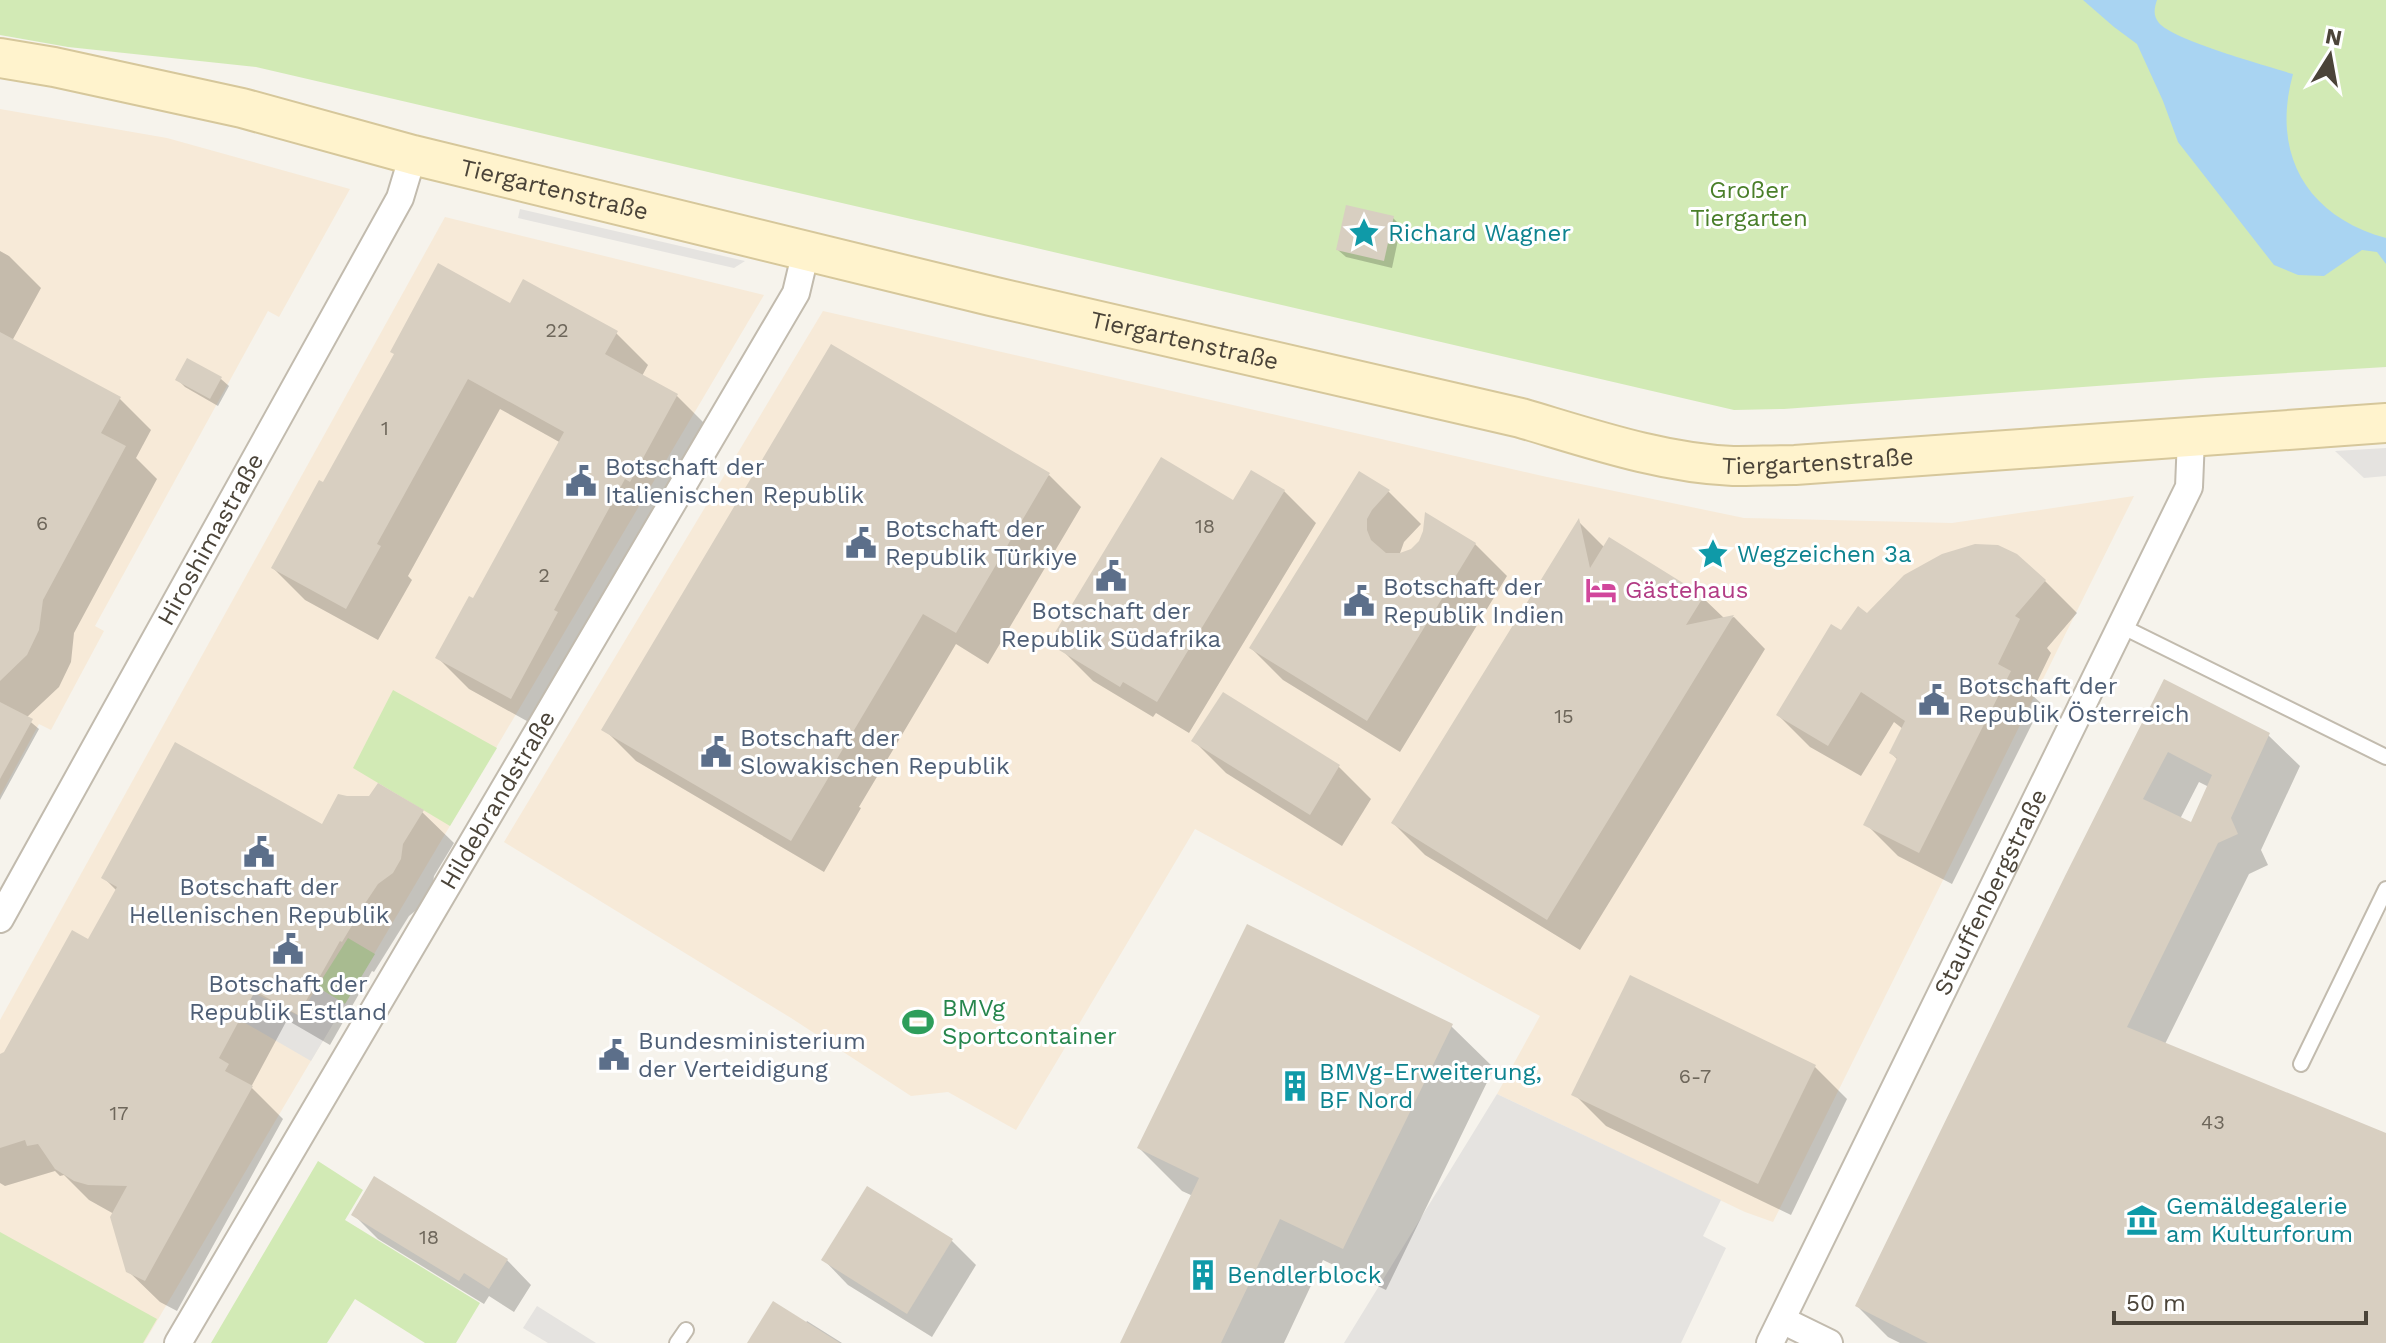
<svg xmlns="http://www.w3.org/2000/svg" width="2386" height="1343" font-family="'Work Sans',sans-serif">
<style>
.commercial{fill:#f7ead8}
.green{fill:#d2eab5}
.parking{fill:#e5e3e0}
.water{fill:#a9d4f2}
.shadow{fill:#0003;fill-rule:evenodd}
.building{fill:#d8cfc1;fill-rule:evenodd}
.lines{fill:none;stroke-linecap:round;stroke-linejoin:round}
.lane-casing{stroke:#c2bbae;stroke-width:18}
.street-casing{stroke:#c2bbae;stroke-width:30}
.secondary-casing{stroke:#d6c79b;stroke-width:42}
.lane{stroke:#fff;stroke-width:14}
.street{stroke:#fff;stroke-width:26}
.secondary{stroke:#fff3cd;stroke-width:38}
.labels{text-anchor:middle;stroke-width:6;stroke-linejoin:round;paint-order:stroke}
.number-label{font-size:20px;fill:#6e675b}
.street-label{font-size:24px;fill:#4b4439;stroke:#fff}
.park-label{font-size:24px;fill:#4a7f2a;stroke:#fff}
.culture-label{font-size:24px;fill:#0d838f;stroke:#fff;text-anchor:start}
.service-label{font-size:24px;fill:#4e5e75;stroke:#fff;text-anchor:start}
.hotel-label{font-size:24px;fill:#b23c85;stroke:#fff;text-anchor:start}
.leisure-label{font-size:24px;fill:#27864d;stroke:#fff;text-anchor:start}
</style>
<rect width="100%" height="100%" fill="#f6f3ec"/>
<g class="commercial">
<path d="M 0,109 L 167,138 L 350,189 L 279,317 L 268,311 L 95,626 L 104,631 L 51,730 L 39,724 L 0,796 Z"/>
<path d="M 445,217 L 764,295 L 144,1343 L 0,1343 L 0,1020 Z"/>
<path d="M 823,311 L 1547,477 L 1744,518 L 1952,523 L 2134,496 L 1773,1222 L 1745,1212 L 1497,1094 L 1540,1016 L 1195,829 L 1016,1130 L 948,1092 L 911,1096 L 791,1018 L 504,842 Z"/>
</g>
<g class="green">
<path d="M 0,0 L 2386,0 L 2386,367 L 2205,378 L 1784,409 L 1734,410 L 256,67 L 68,47 L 0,35 Z"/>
<path d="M 393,690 L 497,748 L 450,826 L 353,768 Z"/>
<path d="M 348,938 L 375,954 L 345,1004 L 317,987 Z"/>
<path d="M 318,1161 L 363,1190 L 345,1220 L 480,1303 L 456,1343 L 425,1343 L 355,1299 L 327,1343 L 211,1343 Z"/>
<path d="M 0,1232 L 157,1319 L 143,1343 L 0,1343 Z"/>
</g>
<g class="parking">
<path d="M 520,209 L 745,261 L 734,268 L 518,218 Z"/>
<path d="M 2386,448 L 2386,476 L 2364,478 L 2335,451 Z"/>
<path d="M 317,987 L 345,1004 L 311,1061 L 240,1020 L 254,993 L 299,1016 Z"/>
<path d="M 1497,1094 L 1721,1200 L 1703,1236 L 1726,1248 L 1681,1343 L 1344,1343 Z"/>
<path d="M 537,1306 L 596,1343 L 548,1343 L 523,1328 Z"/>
</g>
<path class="water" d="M 2083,0 L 2157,0 C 2154,9 2153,16 2159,23 C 2173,40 2267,66 2293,74 C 2271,153 2306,216 2386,238 L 2386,264 L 2377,252 L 2362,250 L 2324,276 L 2298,275 L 2274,265 L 2178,142 L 2163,101 L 2137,44 L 2114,27 Z"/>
<g class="shadow">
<path d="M 1393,218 L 1401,226 L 1392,268 L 1346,257 L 1338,250 Z"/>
<path d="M 0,251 L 9,256 L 41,288 L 12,341 L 119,398 L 151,430 L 136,458 L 157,479 L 74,633 L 71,662 L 59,687 L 26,718 L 39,729 L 0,800 Z"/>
<path d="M 511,305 L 616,333 L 648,365 L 642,376 L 677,396 L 709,428 L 543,730 L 469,689 L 437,657 L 473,600 L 561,443 L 500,409 L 408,576 L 412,580 L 378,640 L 305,600 L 273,568 L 324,485 Z"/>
<path d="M 188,361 L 221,379 L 229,386 L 218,406 L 185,387 L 178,380 Z"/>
<path d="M 1359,473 L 1389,492 L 1421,524 L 1404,542 L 1399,556 L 1475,544 L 1507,576 L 1400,752 L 1283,680 L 1251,648 Z"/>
<path d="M 1049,475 L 1081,507 L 988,664 L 956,644 L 859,807 L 861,808 L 824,872 L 636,761 L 604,729 Z"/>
<path d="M 1284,491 L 1316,523 L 1189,733 L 1156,713 L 1153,717 L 1093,681 L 1061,649 L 1234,503 Z"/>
<path d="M 1579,522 L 1605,548 L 1702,597 L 1725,619 L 1734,617 L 1765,649 L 1580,950 L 1425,855 L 1393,823 Z"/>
<path d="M 2045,581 L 2077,613 L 2047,648 L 2051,653 L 2031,694 L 2042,704 L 1952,884 L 1898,856 L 1866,824 L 1898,760 L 1891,753 L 1903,729 L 1894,722 L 1861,776 L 1810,747 L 1778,715 L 1841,633 L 1868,615 Z"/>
<path d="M 2165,682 L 2268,735 L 2300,766 L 2261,850 L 2268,865 L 2249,874 L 2165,1044 L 2386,1135 L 2386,1343 L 1900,1343 L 1888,1337 L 1857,1306 ZM 2199,782 L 2209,787 L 2192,825 L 2180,819 Z"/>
<path d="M 1223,695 L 1339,767 L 1371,799 L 1342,846 L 1226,773 L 1194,741 Z"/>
<path d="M 422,812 L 454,843 L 434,876 L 432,891 L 424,904 L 409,916 L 374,972 L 372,971 L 330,1045 L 287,1020 L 251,1087 L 283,1119 L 177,1311 L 160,1302 L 128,1271 L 114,1214 L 89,1200 L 64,1175 L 60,1176 L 55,1171 L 5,1186 L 0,1183 L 0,1056 L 6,1053 L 89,942 L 117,891 L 103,877 L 323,826 Z"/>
<path d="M 1451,1026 L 1494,1068 L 1386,1290 L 1323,1260 L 1284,1343 L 1122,1343 L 1193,1196 L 1182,1191 L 1139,1148 Z"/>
<path d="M 1815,1067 L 1847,1099 L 1791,1215 L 1606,1126 L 1574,1094 Z"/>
<path d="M 868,1189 L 952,1241 L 976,1265 L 932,1337 L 848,1285 L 824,1260 Z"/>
<path d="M 353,1214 L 507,1260 L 531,1285 L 514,1312 L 489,1296 L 484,1304 L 378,1239 Z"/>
<path d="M 807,1321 L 842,1343 L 749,1343 L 805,1324 Z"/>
</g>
<g class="building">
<path d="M 1346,205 L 1394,216 L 1384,261 L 1336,250 Z"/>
<path d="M 438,263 L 510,303 L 523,279 L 618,331 L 605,354 L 678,394 L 630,482 L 625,479 L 554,610 L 558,612 L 511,699 L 435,658 L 469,596 L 473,598 L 564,432 L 468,379 L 377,544 L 381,546 L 346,609 L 271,568 L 319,480 L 323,482 L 394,354 L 390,352 Z"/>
<path d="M 0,332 L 121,397 L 101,433 L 126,446 L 43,600 L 39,630 L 27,655 L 0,681 Z"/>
<path d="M 831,344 L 1050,473 L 956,633 L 923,614 L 828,774 L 830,775 L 791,841 L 601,730 Z"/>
<path d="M 187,358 L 222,377 L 210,399 L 175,380 Z"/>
<path d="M 1161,457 L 1233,500 L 1251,470 L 1285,490 L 1157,702 L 1123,682 L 1120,687 L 1059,650 L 1061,646 L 1051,639 Z"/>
<path d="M 1359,471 L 1390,490 L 1372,510 L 1367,519 L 1367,530 L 1371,540 L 1386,553 L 1400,553 L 1411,549 L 1419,541 L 1423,531 L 1425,512 L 1476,543 L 1367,721 L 1249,648 Z"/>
<path d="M 1579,518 L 1590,568 L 1609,537 L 1704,596 L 1686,625 L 1734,615 L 1547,920 L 1391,823 Z"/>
<path d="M 1975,544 L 1998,545 L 2017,554 L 2046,580 L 2015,616 L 2020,619 L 1998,664 L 2011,671 L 1919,853 L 1863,825 L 1897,758 L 1889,753 L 1905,721 L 1861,692 L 1828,746 L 1776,715 L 1831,624 L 1841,630 L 1858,606 L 1867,613 L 1904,575 L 1942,554 Z"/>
<path d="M 2164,679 L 2270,733 L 2231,818 L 2238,834 L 2218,843 L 2127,1027 L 2386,1133 L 2386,1343 L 1928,1343 L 1855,1306 L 2065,876 ZM 2168,752 L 2212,775 L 2191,822 L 2143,799 Z"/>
<path d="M 1223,692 L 1340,765 L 1310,815 L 1191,741 Z"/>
<path d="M 0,702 L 33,719 L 0,779 Z"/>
<path d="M 175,742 L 322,824 L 338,794 L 347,796 L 369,796 L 378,783 L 424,810 L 403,844 L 401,859 L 393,873 L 378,884 L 366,902 L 342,942 L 340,941 L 298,1015 L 255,991 L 219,1058 L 229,1064 L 225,1071 L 253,1086 L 145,1281 L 126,1272 L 110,1217 L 127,1186 L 88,1185 L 74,1181 L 55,1169 L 38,1144 L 27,1146 L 25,1140 L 0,1148 L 0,1054 L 4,1052 L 72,930 L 88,939 L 117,887 L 101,878 Z"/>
<path d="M 1247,924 L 1453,1024 L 1343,1249 L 1280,1219 L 1221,1343 L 1120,1343 L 1199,1178 L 1137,1148 Z"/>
<path d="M 1630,975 L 1816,1065 L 1758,1184 L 1571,1095 Z"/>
<path d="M 374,1176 L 508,1259 L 489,1289 L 464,1273 L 459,1281 L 351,1215 Z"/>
<path d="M 867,1186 L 953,1239 L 907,1314 L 821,1260 Z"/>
<path d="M 773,1301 L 840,1343 L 747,1343 Z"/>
</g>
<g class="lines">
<defs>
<g id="lane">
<path d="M 2121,626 L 2386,757"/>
<path d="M 2301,1064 L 2386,889"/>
<path d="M 677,1343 L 686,1330"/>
</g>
<g id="street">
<path id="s1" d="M 0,919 L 400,198 L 413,155"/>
<path d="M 1782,1320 L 1829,1343"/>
<path id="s2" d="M 178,1343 L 796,293 L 806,251"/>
<path id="s3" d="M 1770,1343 L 2189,487 L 2191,438"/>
</g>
<g id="secondary">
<path id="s4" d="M 0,58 L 54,67 L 242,108 L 413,155 L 991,296 L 1521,418 C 1589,438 1661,463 1733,466 C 1753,466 1774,465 1795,465 L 2386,423"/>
</g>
</defs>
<use href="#lane" class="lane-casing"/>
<use href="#street" class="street-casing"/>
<use href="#secondary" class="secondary-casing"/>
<use href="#lane" class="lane"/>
<use href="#street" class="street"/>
<use href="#secondary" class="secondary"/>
</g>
<defs>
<symbol id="sight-bare" viewBox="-9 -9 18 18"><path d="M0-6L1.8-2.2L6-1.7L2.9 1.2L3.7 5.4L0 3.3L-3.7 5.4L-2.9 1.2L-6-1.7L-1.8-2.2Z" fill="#0f9aa8" stroke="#fff" stroke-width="2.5" paint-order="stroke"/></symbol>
<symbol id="civic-bare" viewBox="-9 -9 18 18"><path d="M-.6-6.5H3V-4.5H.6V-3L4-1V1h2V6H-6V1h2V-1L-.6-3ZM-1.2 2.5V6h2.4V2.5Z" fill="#5c6f8a" stroke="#fff" stroke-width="2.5" paint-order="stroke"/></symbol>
<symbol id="hotel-bare" viewBox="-9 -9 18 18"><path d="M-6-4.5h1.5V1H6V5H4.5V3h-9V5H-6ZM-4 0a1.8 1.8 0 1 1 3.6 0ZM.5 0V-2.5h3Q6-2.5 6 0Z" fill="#d1479c" stroke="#fff" stroke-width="2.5" paint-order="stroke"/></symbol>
<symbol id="stadium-bare" viewBox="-9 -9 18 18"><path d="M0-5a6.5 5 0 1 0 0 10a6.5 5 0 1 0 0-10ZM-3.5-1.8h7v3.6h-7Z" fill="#2e9e5b" stroke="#fff" stroke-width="2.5" paint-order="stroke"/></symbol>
<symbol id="building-bare" viewBox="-9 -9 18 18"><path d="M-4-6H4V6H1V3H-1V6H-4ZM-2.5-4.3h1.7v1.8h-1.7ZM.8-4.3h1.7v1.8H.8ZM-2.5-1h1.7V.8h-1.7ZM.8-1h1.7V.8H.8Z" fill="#0f9aa8" stroke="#fff" stroke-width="2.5" paint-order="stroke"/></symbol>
<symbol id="museum-bare" viewBox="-9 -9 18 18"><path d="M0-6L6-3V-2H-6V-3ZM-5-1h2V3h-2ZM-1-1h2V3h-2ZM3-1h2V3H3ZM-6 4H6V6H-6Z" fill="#0f9aa8" stroke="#fff" stroke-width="2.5" paint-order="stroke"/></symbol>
</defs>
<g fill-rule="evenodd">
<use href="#sight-bare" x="1342" y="211" width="44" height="44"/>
<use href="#civic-bare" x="559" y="459" width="44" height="44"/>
<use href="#civic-bare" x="839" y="521" width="44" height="44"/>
<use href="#sight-bare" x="1691" y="532" width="44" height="44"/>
<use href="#civic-bare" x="1089" y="554" width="44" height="44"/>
<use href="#hotel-bare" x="1579" y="568" width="44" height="44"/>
<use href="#civic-bare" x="1337" y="579" width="44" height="44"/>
<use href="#civic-bare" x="1912" y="678" width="44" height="44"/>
<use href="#civic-bare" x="694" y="730" width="44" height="44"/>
<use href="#civic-bare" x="237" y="830" width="44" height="44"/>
<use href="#civic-bare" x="266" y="927" width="44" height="44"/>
<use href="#stadium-bare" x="896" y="1000" width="44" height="44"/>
<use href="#civic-bare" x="592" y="1033" width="44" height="44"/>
<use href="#building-bare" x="1273" y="1064" width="44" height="44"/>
<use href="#museum-bare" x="2120" y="1198" width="44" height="44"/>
<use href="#building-bare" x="1181" y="1253" width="44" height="44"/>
</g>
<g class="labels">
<g class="number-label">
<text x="557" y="337">22</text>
<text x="385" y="435">1</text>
<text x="42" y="530">6</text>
<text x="1205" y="533">18</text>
<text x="544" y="582">2</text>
<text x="1564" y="723">15</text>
<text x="1695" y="1083">6-7</text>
<text x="119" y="1120">17</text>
<text x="2213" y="1129">43</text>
<text x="429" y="1244">18</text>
</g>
<g class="street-label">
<text dy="8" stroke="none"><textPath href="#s4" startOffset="570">Tiergartenstraße</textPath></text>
<text dy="8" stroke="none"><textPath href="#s4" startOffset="1218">Tiergartenstraße</textPath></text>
<text dy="8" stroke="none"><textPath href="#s4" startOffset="1866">Tiergartenstraße</textPath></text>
<text dy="8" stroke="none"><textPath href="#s1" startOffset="434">Hiroshimastraße</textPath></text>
<text dy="8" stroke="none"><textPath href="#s2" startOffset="630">Hildebrandstraße</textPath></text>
<text dy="8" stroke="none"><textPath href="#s3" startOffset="502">Stauffenbergstraße</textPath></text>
</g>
<g class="park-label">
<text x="1749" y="198">Großer<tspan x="1749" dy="28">Tiergarten</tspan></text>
</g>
<g class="culture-label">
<text x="1388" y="241">Richard Wagner</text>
<text x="1737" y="562">Wegzeichen 3a</text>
<text x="1319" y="1080">BMVg-Erweiterung,<tspan x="1319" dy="28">BF Nord</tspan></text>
<text x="2166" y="1214">Gemäldegalerie<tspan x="2166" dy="28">am Kulturforum</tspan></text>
<text x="1227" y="1283">Bendlerblock</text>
</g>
<g class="service-label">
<text x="605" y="475">Botschaft der<tspan x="605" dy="28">Italienischen Republik</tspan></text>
<text x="885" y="537">Botschaft der<tspan x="885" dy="28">Republik Türkiye</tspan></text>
<text x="1383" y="595">Botschaft der<tspan x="1383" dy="28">Republik Indien</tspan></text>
<text x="1111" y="619" text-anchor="middle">Botschaft der<tspan x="1111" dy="28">Republik Südafrika</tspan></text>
<text x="1958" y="694">Botschaft der<tspan x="1958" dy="28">Republik Österreich</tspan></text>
<text x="740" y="746">Botschaft der<tspan x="740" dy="28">Slowakischen Republik</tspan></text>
<text x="259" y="895" text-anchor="middle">Botschaft der<tspan x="259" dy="28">Hellenischen Republik</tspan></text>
<text x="288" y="992" text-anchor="middle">Botschaft der<tspan x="288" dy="28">Republik Estland</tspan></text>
<text x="638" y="1049">Bundesministerium<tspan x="638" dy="28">der Verteidigung</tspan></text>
</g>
<g class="hotel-label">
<text x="1625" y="598">Gästehaus</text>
</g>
<g class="leisure-label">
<text x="942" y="1016">BMVg<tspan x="942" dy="28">Sportcontainer</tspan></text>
</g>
</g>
<g transform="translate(2330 56) rotate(11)" stroke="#ffffff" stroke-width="6" paint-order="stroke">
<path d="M0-6L14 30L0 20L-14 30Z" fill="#4b4439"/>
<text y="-12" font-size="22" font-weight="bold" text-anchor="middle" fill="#4b4439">N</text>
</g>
<path d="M2114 1311v12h252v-12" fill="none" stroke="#4b4439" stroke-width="4"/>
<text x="2126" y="1311" font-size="24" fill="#4b4439" stroke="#ffffff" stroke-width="6" paint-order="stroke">50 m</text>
</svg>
